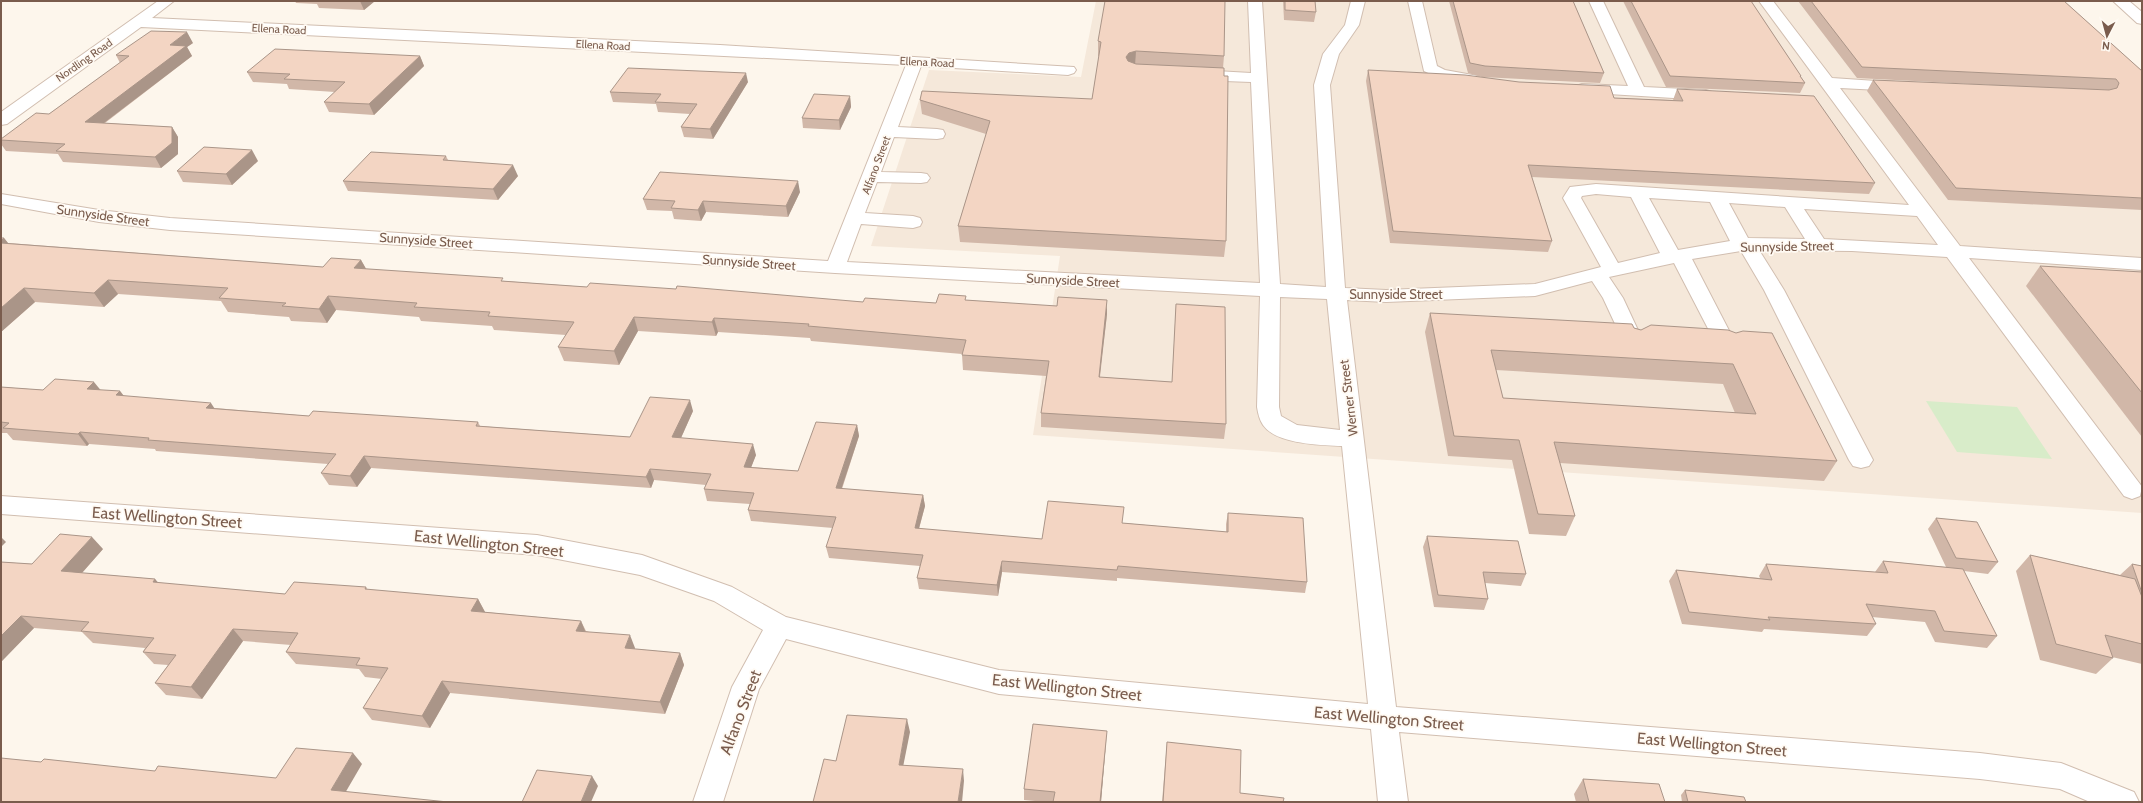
<svg xmlns="http://www.w3.org/2000/svg" width="2143" height="803" font-family="Cabin,sans-serif">
<style>
.residential{fill:#f5e8da}
.green{fill:#d8ecc9}
.lines{fill:none;stroke-linecap:round;stroke-linejoin:round}
.minor-casing{stroke:#d1beb0;stroke-width:2}
.minor{fill:#fff;fill-rule:evenodd}
.wall{fill:#d1b7a8;fill-rule:evenodd}
.shaded-wall{fill:#aa9588}
.building{fill:#f3d5c3;stroke:#aa9588;fill-rule:evenodd}
.labels{text-anchor:middle;stroke-width:3.5;stroke-linejoin:round;paint-order:stroke}
.far-street-label{font-size:11px;fill:#7a5c4d;stroke:#fffaf3}
.street-label{font-size:13px;fill:#7a5c4d;stroke:#fffaf3}
.near-street-label{font-size:16px;fill:#7a5c4d;stroke:#fffaf3}
</style>
<rect width="100%" height="100%" fill="#fdf6ec"/>
<path class="residential" d="M 1096,1 L 2058,1 L 2142,77 L 2142,513 L 1033,435 L 1060,256 L 871,246 L 929,70 L 1081,77 Z"/>
<path class="green" d="M 1926,401 L 2017,407 L 2052,459 L 1957,452 Z"/>
<g class="lines">
<defs>
<g id="minor">
<path d="M 158,1 L 174,1 L 152,18 L 720,45 L 1074,67 L 1076,70 L 1074,73 L 1068,75 L 921,66 L 898,127 L 937,129 L 943,130 L 945,134 L 943,138 L 937,139 L 894,137 L 881,172 L 921,173 L 927,174 L 930,178 L 927,182 L 921,183 L 877,182 L 865,213 L 913,216 L 920,218 L 922,222 L 920,226 L 913,228 L 861,224 L 847,262 L 1260,283 L 1251,82 L 1198,80 L 1192,78 L 1190,75 L 1192,72 L 1198,70 L 1251,73 L 1248,1 L 1262,1 L 1280,284 L 1326,287 L 1314,85 L 1323,54 L 1345,25 L 1351,1 L 1365,1 L 1359,25 L 1339,54 L 1330,85 L 1345,288 L 1386,290 L 1535,284 L 1601,267 L 1563,198 L 1570,187 L 1596,184 L 1909,205 L 1759,1 L 1773,1 L 1832,78 L 1905,83 L 1907,86 L 1905,89 L 1899,91 L 1840,88 L 1960,246 L 2142,258 L 2142,270 L 1969,258 L 2140,484 L 2142,487 L 2140,496 L 2132,499 L 2124,496 L 1947,257 L 1852,251 L 1759,250 L 1784,290 L 1873,460 L 1869,466 L 1861,468 L 1853,466 L 1849,460 L 1764,290 L 1741,251 L 1692,259 L 1736,344 L 1733,349 L 1726,351 L 1719,349 L 1716,344 L 1674,263 L 1609,277 L 1623,298 L 1643,341 L 1640,346 L 1633,348 L 1626,346 L 1623,341 L 1603,298 L 1592,281 L 1535,296 L 1386,302 L 1347,300 L 1396,707 L 1980,753 L 2061,763 L 2134,792 L 2139,802 L 2090,802 L 2060,789 L 1980,779 L 1399,732 L 1408,802 L 1378,802 L 1371,729 L 999,694 L 786,639 L 759,689 L 723,802 L 693,802 L 732,687 L 763,630 L 714,601 L 640,575 L 537,555 L 1,514 L 1,496 L 537,535 L 642,555 L 732,587 L 786,617 L 999,670 L 1368,704 L 1342,446 C 1320,445 1276,444 1263,425 C 1259,419 1258,413 1257,407 L 1260,296 L 835,273 L 170,230 L 99,222 L 1,204 L 1,194 L 99,210 L 170,218 L 828,261 L 906,65 L 141,27 L 7,124 L 1,125 L 1,112 ZM 1596,194 L 1631,197 L 1660,253 L 1618,263 L 1581,198 L 1582,196 ZM 1649,198 L 1710,202 L 1730,241 L 1678,250 ZM 1729,203 L 1785,207 L 1805,239 L 1748,238 ZM 1804,209 L 1917,216 L 1938,245 L 1824,239 ZM 1280,297 L 1327,299 L 1340,430 L 1297,425 L 1281,416 L 1279,407 Z"/>
<path d="M 1408,1 L 1422,1 L 1437,66 L 1445,70 L 1478,76 L 1480,79 L 1478,82 C 1462,86 1439,79 1424,71 Z"/>
<path d="M 1589,1 L 1603,1 L 1644,87 L 1706,90 L 1712,92 L 1714,95 L 1712,98 L 1706,100 L 1576,92 L 1574,89 L 1576,86 L 1582,84 L 1628,86 Z"/>
<path d="M 2113,1 L 2129,1 L 2142,12 L 2142,24 L 2137,23 Z"/>
</g>
</defs>
<use href="#minor" class="minor-casing"/>
<use href="#minor" class="minor"/>
</g>
<g class="wall">
<path d="M 295,1 L 375,1 L 364,10 L 319,8 L 317,4 L 296,3 Z"/>
<path d="M 1283,1 L 1315,1 L 1316,12 L 1314,22 L 1284,20 Z"/>
<path d="M 1449,1 L 1573,1 L 1604,73 L 1600,83 L 1482,77 L 1468,73 Z"/>
<path d="M 1623,1 L 1751,1 L 1801,76 L 1801,77 L 1805,83 L 1800,93 L 1666,87 Z"/>
<path d="M 1798,1 L 2064,1 L 2142,71 L 2142,210 L 1948,200 L 1867,91 L 1873,80 L 2050,88 L 1857,78 Z"/>
<path d="M 1098,41 L 1224,56 L 1223,68 L 1226,241 L 1224,257 L 960,242 L 958,226 L 986,134 L 922,114 L 920,100 L 1092,99 L 1099,56 L 1098,56 Z"/>
<path d="M 193,43 L 187,47 L 192,56 L 105,123 L 172,127 L 178,137 L 178,154 L 161,168 L 63,162 L 58,154 L 6,151 L 1,144 L 1,139 L 49,114 L 120,63 L 116,55 Z"/>
<path d="M 420,56 L 424,66 L 374,115 L 329,112 L 324,102 L 335,92 L 289,89 L 287,84 L 253,82 L 247,72 Z"/>
<path d="M 1368,70 L 1614,98 L 1673,100 L 1677,89 L 1875,183 L 1869,194 L 1532,177 L 1552,241 L 1548,252 L 1390,243 L 1366,81 Z"/>
<path d="M 748,82 L 713,139 L 684,137 L 681,127 L 690,114 L 658,112 L 656,104 L 613,102 L 610,92 Z"/>
<path d="M 850,96 L 851,107 L 840,130 L 803,128 L 802,118 Z"/>
<path d="M 446,156 L 448,160 L 518,176 L 498,200 L 348,191 L 343,181 Z"/>
<path d="M 258,161 L 232,185 L 183,182 L 177,171 Z"/>
<path d="M 800,192 L 788,217 L 706,212 L 701,221 L 674,219 L 672,211 L 647,210 L 643,199 Z"/>
<path d="M 1,238 L 4,238 L 8,243 L 323,267 L 361,260 L 366,269 L 505,281 L 587,287 L 863,302 L 936,303 L 966,300 L 1107,314 L 1100,377 L 1172,382 L 1176,304 L 1226,424 L 1224,439 L 1041,427 L 1041,413 L 1046,376 L 963,370 L 962,355 L 962,354 L 811,341 L 810,338 L 718,332 L 716,336 L 638,331 L 619,365 L 564,361 L 558,347 L 566,335 L 494,330 L 492,326 L 421,321 L 419,317 L 336,310 L 327,323 L 291,321 L 289,317 L 228,312 L 221,301 L 118,294 L 104,307 L 35,302 L 1,332 Z"/>
<path d="M 2040,266 L 2142,272 L 2142,437 L 2026,286 Z"/>
<path d="M 1430,313 L 1634,328 L 1641,330 L 1728,330 L 1837,461 L 1824,481 L 1560,463 L 1575,516 L 1566,536 L 1529,534 L 1512,460 L 1448,456 L 1425,332 ZM 1496,370 L 1723,384 L 1735,413 L 1503,398 Z"/>
<path d="M 1,387 L 43,390 L 100,390 L 120,391 L 124,396 L 215,408 L 309,416 L 478,422 L 480,426 L 630,437 L 693,411 L 681,438 L 756,455 L 751,467 L 798,471 L 857,425 L 859,436 L 842,489 L 923,495 L 925,506 L 919,529 L 1042,539 L 1123,523 L 1226,532 L 1226,524 L 1228,513 L 1307,582 L 1305,593 L 1117,578 L 1117,581 L 1002,572 L 998,596 L 919,589 L 917,578 L 920,566 L 829,558 L 826,547 L 833,528 L 751,521 L 748,510 L 750,504 L 707,501 L 704,489 L 706,485 L 654,480 L 651,488 L 371,468 L 357,487 L 329,485 L 321,473 L 328,464 L 156,451 L 155,449 L 89,444 L 87,446 L 13,440 L 7,433 L 1,433 Z"/>
<path d="M 1936,518 L 1998,562 L 1988,574 L 1964,571 L 1997,636 L 1987,648 L 1935,642 L 1925,622 L 1872,617 L 1876,624 L 1867,636 L 1764,629 L 1762,632 L 1682,624 L 1669,581 L 1676,570 L 1760,578 L 1759,576 L 1766,564 L 1875,572 L 1883,561 L 1946,567 L 1928,529 Z"/>
<path d="M 1427,536 L 1526,574 L 1521,586 L 1485,583 L 1488,599 L 1484,610 L 1434,607 L 1423,547 Z"/>
<path d="M 103,549 L 82,573 L 155,579 L 158,583 L 285,594 L 366,587 L 368,590 L 478,599 L 485,612 L 581,621 L 586,631 L 635,648 L 635,649 L 680,653 L 684,665 L 665,714 L 450,693 L 430,728 L 372,720 L 363,708 L 382,679 L 365,677 L 359,669 L 296,664 L 286,652 L 291,645 L 243,641 L 202,699 L 166,695 L 155,683 L 168,665 L 154,664 L 143,652 L 145,648 L 93,643 L 82,632 L 34,628 L 1,662 L 1,562 L 32,564 Z"/>
<path d="M 2030,555 L 2120,575 L 2132,564 L 2142,566 L 2142,664 L 2112,657 L 2113,658 L 2096,674 L 2040,660 L 2016,571 Z"/>
<path d="M 1106,742 L 1101,802 L 1046,802 L 1024,800 L 1024,789 Z"/>
<path d="M 1167,742 L 1240,793 L 1283,802 L 1162,802 Z"/>
<path d="M 1583,779 L 1665,802 L 1576,802 L 1574,794 Z"/>
<path d="M 1685,790 L 1746,802 L 1682,802 L 1681,795 Z"/>
</g>
<g class="shaded-wall">
<path d="M 360,1 L 375,1 L 364,10 Z"/>
<path d="M 187,32 L 193,43 L 187,47 L 192,56 L 92,132 L 85,122 L 170,45 Z"/>
<path d="M 1136,51 L 1135,66 L 1126,71 L 1126,57 L 1129,53 Z"/>
<path d="M 420,56 L 424,66 L 374,115 L 369,104 Z"/>
<path d="M 746,73 L 748,82 L 713,139 L 710,129 Z"/>
<path d="M 850,96 L 851,107 L 840,130 L 839,120 Z"/>
<path d="M 172,127 L 178,137 L 178,154 L 161,168 L 155,157 Z"/>
<path d="M 252,150 L 258,161 L 232,185 L 226,174 Z"/>
<path d="M 513,165 L 518,176 L 498,200 L 493,189 Z"/>
<path d="M 798,181 L 800,192 L 788,217 L 786,206 Z"/>
<path d="M 703,201 L 706,212 L 701,221 L 698,210 Z"/>
<path d="M 4,238 L 15,252 L 1,245 L 1,241 Z"/>
<path d="M 361,260 L 369,274 L 354,268 Z"/>
<path d="M 108,280 L 118,294 L 104,307 L 94,293 Z"/>
<path d="M 24,288 L 35,302 L 1,332 L 1,308 Z"/>
<path d="M 328,296 L 336,310 L 327,323 L 319,309 Z"/>
<path d="M 1107,300 L 1107,314 L 1098,391 L 1099,377 Z"/>
<path d="M 634,317 L 638,331 L 619,365 L 614,351 Z"/>
<path d="M 714,318 L 718,332 L 716,336 L 712,322 Z"/>
<path d="M 94,382 L 103,393 L 87,389 Z"/>
<path d="M 120,391 L 129,403 L 116,395 Z"/>
<path d="M 690,400 L 693,411 L 676,449 L 672,437 Z"/>
<path d="M 211,403 L 218,414 L 206,408 Z"/>
<path d="M 857,425 L 859,436 L 838,499 L 836,488 Z"/>
<path d="M 80,432 L 89,444 L 87,446 L 78,434 Z"/>
<path d="M 753,444 L 756,455 L 747,478 L 744,467 Z"/>
<path d="M 364,456 L 371,468 L 357,487 L 350,476 Z"/>
<path d="M 650,469 L 654,480 L 651,488 L 646,477 Z"/>
<path d="M 923,495 L 925,506 L 916,539 L 915,528 Z"/>
<path d="M 1,537 L 6,542 L 1,547 Z"/>
<path d="M 92,537 L 103,549 L 73,583 L 61,571 Z"/>
<path d="M 1002,561 L 1002,572 L 998,596 L 997,585 Z"/>
<path d="M 155,579 L 166,592 L 153,582 Z"/>
<path d="M 478,599 L 485,612 L 479,623 L 471,611 Z"/>
<path d="M 21,616 L 34,628 L 1,662 L 1,636 Z"/>
<path d="M 581,621 L 586,633 L 576,631 Z"/>
<path d="M 233,629 L 243,641 L 202,699 L 191,687 Z"/>
<path d="M 630,635 L 635,648 L 630,660 L 625,648 Z"/>
<path d="M 680,653 L 684,665 L 665,714 L 660,702 Z"/>
<path d="M 442,681 L 450,693 L 430,728 L 422,716 Z"/>
<path d="M 907,719 L 910,732 L 901,777 L 899,765 Z"/>
<path d="M 1107,731 L 1101,802 L 1100,802 Z"/>
<path d="M 353,753 L 362,764 L 341,800 L 331,790 Z"/>
<path d="M 963,769 L 964,781 L 962,802 L 958,802 Z"/>
<path d="M 592,776 L 598,786 L 591,802 L 581,802 Z"/>
</g>
<g class="building">
<path d="M 1105,1 L 1225,1 L 1224,56 L 1136,51 L 1129,53 L 1126,57 L 1128,61 L 1136,64 L 1224,68 L 1224,76 L 1228,76 L 1226,241 L 958,226 L 990,121 L 920,100 L 922,91 L 1092,99 L 1101,42 L 1098,41 Z"/>
<path d="M 1285,1 L 1315,1 L 1316,12 L 1285,10 Z"/>
<path d="M 1453,1 L 1573,1 L 1604,73 L 1485,66 L 1470,63 Z"/>
<path d="M 1631,1 L 1751,1 L 1801,76 L 1800,76 L 1805,83 L 1670,76 Z"/>
<path d="M 1811,1 L 2064,1 L 2142,71 L 2142,198 L 1956,188 L 1873,80 L 2109,90 L 2117,88 L 2119,83 L 2116,79 L 1862,67 Z"/>
<path d="M 151,31 L 187,32 L 170,45 L 186,46 L 85,122 L 172,127 L 172,143 L 155,157 L 56,151 L 65,144 L 1,140 L 1,139 L 36,113 L 49,114 L 129,56 L 116,55 Z"/>
<path d="M 275,49 L 420,56 L 369,104 L 324,102 L 345,82 L 284,79 L 290,74 L 247,72 Z"/>
<path d="M 628,68 L 746,73 L 710,129 L 681,127 L 697,104 L 655,102 L 661,94 L 610,92 Z"/>
<path d="M 1368,70 L 1465,75 L 1519,82 L 1610,86 L 1614,98 L 1683,101 L 1677,89 L 1814,96 L 1875,183 L 1528,165 L 1552,241 L 1393,231 Z"/>
<path d="M 814,94 L 850,96 L 839,120 L 802,118 Z"/>
<path d="M 204,147 L 252,150 L 226,174 L 177,171 Z"/>
<path d="M 371,152 L 446,156 L 443,160 L 513,165 L 493,189 L 343,181 Z"/>
<path d="M 660,172 L 798,181 L 786,206 L 703,201 L 698,210 L 671,208 L 675,201 L 643,199 Z"/>
<path d="M 1,238 L 4,238 L 1,241 Z"/>
<path d="M 1,243 L 323,267 L 331,258 L 361,260 L 354,268 L 503,278 L 501,281 L 587,287 L 590,283 L 676,289 L 677,286 L 863,302 L 865,298 L 936,303 L 939,294 L 966,296 L 965,300 L 1057,306 L 1058,297 L 1107,300 L 1099,377 L 1172,382 L 1176,304 L 1225,307 L 1226,424 L 1041,413 L 1049,361 L 962,355 L 966,340 L 808,326 L 809,324 L 714,318 L 712,322 L 634,317 L 614,351 L 558,347 L 574,322 L 488,316 L 490,312 L 414,307 L 417,303 L 328,296 L 319,309 L 282,306 L 286,303 L 219,298 L 228,288 L 108,280 L 94,293 L 24,288 L 1,308 Z"/>
<path d="M 2040,266 L 2142,272 L 2142,393 Z"/>
<path d="M 1430,313 L 1632,324 L 1634,328 L 1641,330 L 1651,325 L 1728,330 L 1736,333 L 1743,331 L 1772,333 L 1837,461 L 1554,442 L 1575,516 L 1538,514 L 1519,440 L 1454,436 ZM 1491,350 L 1733,364 L 1756,414 L 1503,398 Z"/>
<path d="M 55,379 L 94,382 L 87,389 L 120,391 L 116,395 L 211,403 L 206,408 L 309,416 L 313,411 L 405,417 L 478,422 L 476,426 L 630,437 L 650,397 L 690,400 L 672,437 L 753,444 L 744,467 L 798,471 L 816,422 L 857,425 L 836,488 L 923,495 L 915,528 L 1042,539 L 1048,501 L 1124,507 L 1122,523 L 1228,532 L 1228,513 L 1303,518 L 1307,582 L 1118,566 L 1117,570 L 1002,561 L 997,585 L 917,578 L 923,555 L 826,547 L 836,517 L 748,510 L 754,493 L 704,489 L 711,474 L 650,469 L 646,477 L 364,456 L 350,476 L 321,473 L 336,454 L 148,440 L 149,438 L 80,432 L 78,434 L 3,428 L 9,423 L 1,422 L 1,387 L 43,390 Z"/>
<path d="M 1936,518 L 1977,522 L 1998,562 L 1956,558 Z"/>
<path d="M 60,534 L 92,537 L 61,571 L 155,579 L 153,582 L 285,594 L 294,582 L 366,587 L 365,589 L 478,599 L 471,611 L 581,621 L 576,631 L 630,635 L 625,648 L 680,653 L 660,702 L 442,681 L 422,716 L 363,708 L 388,668 L 356,665 L 360,658 L 286,652 L 298,633 L 233,629 L 191,687 L 155,683 L 176,655 L 143,652 L 154,638 L 81,631 L 89,622 L 21,616 L 1,636 L 1,562 L 32,564 Z"/>
<path d="M 1427,536 L 1518,541 L 1526,574 L 1483,572 L 1488,599 L 1438,595 Z"/>
<path d="M 2030,555 L 2135,579 L 2142,597 L 2142,644 L 2105,635 L 2113,658 L 2056,644 Z"/>
<path d="M 1883,561 L 1963,569 L 1997,636 L 1944,631 L 1935,611 L 1866,604 L 1876,624 L 1768,617 L 1770,620 L 1689,612 L 1676,570 L 1772,580 L 1766,564 L 1888,573 Z"/>
<path d="M 2132,564 L 2142,566 L 2142,593 Z"/>
<path d="M 847,715 L 907,719 L 899,765 L 963,769 L 958,802 L 813,802 L 824,759 L 836,761 Z"/>
<path d="M 1033,724 L 1107,731 L 1100,802 L 1053,802 L 1055,792 L 1024,789 Z"/>
<path d="M 1167,742 L 1241,750 L 1240,793 L 1284,798 L 1283,802 L 1163,802 Z"/>
<path d="M 296,748 L 353,753 L 331,790 L 448,802 L 1,802 L 1,758 L 41,762 L 44,759 L 155,771 L 158,766 L 276,778 Z"/>
<path d="M 537,770 L 592,776 L 581,802 L 522,802 Z"/>
<path d="M 1583,779 L 1659,784 L 1665,802 L 1589,802 Z"/>
<path d="M 1685,790 L 1744,797 L 1746,802 L 1688,802 Z"/>
</g>
<g class="labels">
<g class="far-street-label">
<text transform="translate(279 29) rotate(3)" y="4">Ellena Road</text>
<text transform="translate(603 45) rotate(3)" y="4">Ellena Road</text>
<text transform="translate(84 60) rotate(-35)" y="4">Nordling Road</text>
<text transform="translate(927 62) rotate(3)" y="4">Ellena Road</text>
<text transform="translate(876 165) rotate(-69)" y="4">Alfano Street</text>
</g>
<g class="street-label">
<text transform="translate(103 215) rotate(8)" y="5">Sunnyside Street</text>
<text transform="translate(426 240) rotate(4)" y="5">Sunnyside Street</text>
<text transform="translate(1787 246) rotate(-1)" y="5">Sunnyside Street</text>
<text transform="translate(749 262) rotate(4)" y="5">Sunnyside Street</text>
<text transform="translate(1073 280) rotate(3)" y="5">Sunnyside Street</text>
<text x="1396" y="299">Sunnyside Street</text>
<text transform="translate(1348 398) rotate(-97)" y="5">Werner Street</text>
</g>
<g class="near-street-label">
<text transform="translate(167 517) rotate(4)" y="6">East Wellington Street</text>
<text transform="translate(489 543) rotate(6)" y="6">East Wellington Street</text>
<text transform="translate(1067 687) rotate(6)" y="6">East Wellington Street</text>
<text transform="translate(740 712) rotate(-69)" y="6">Alfano Street</text>
<text transform="translate(1389 718) rotate(5)" y="6">East Wellington Street</text>
<text transform="translate(1712 744) rotate(5)" y="6">East Wellington Street</text>
</g>
</g>
<rect width="2143" height="803" fill="none" stroke="#7a5c4d" stroke-width="4"/>
<g transform="translate(2107 36) rotate(186)" stroke="#fffaf3" stroke-width="3" paint-order="stroke">
<path d="M0-3L7 15L0 10L-7 15Z" fill="#7a5c4d"/>
<text y="-6" font-size="11" font-weight="bold" text-anchor="middle" fill="#7a5c4d">N</text>
</g>
</svg>
